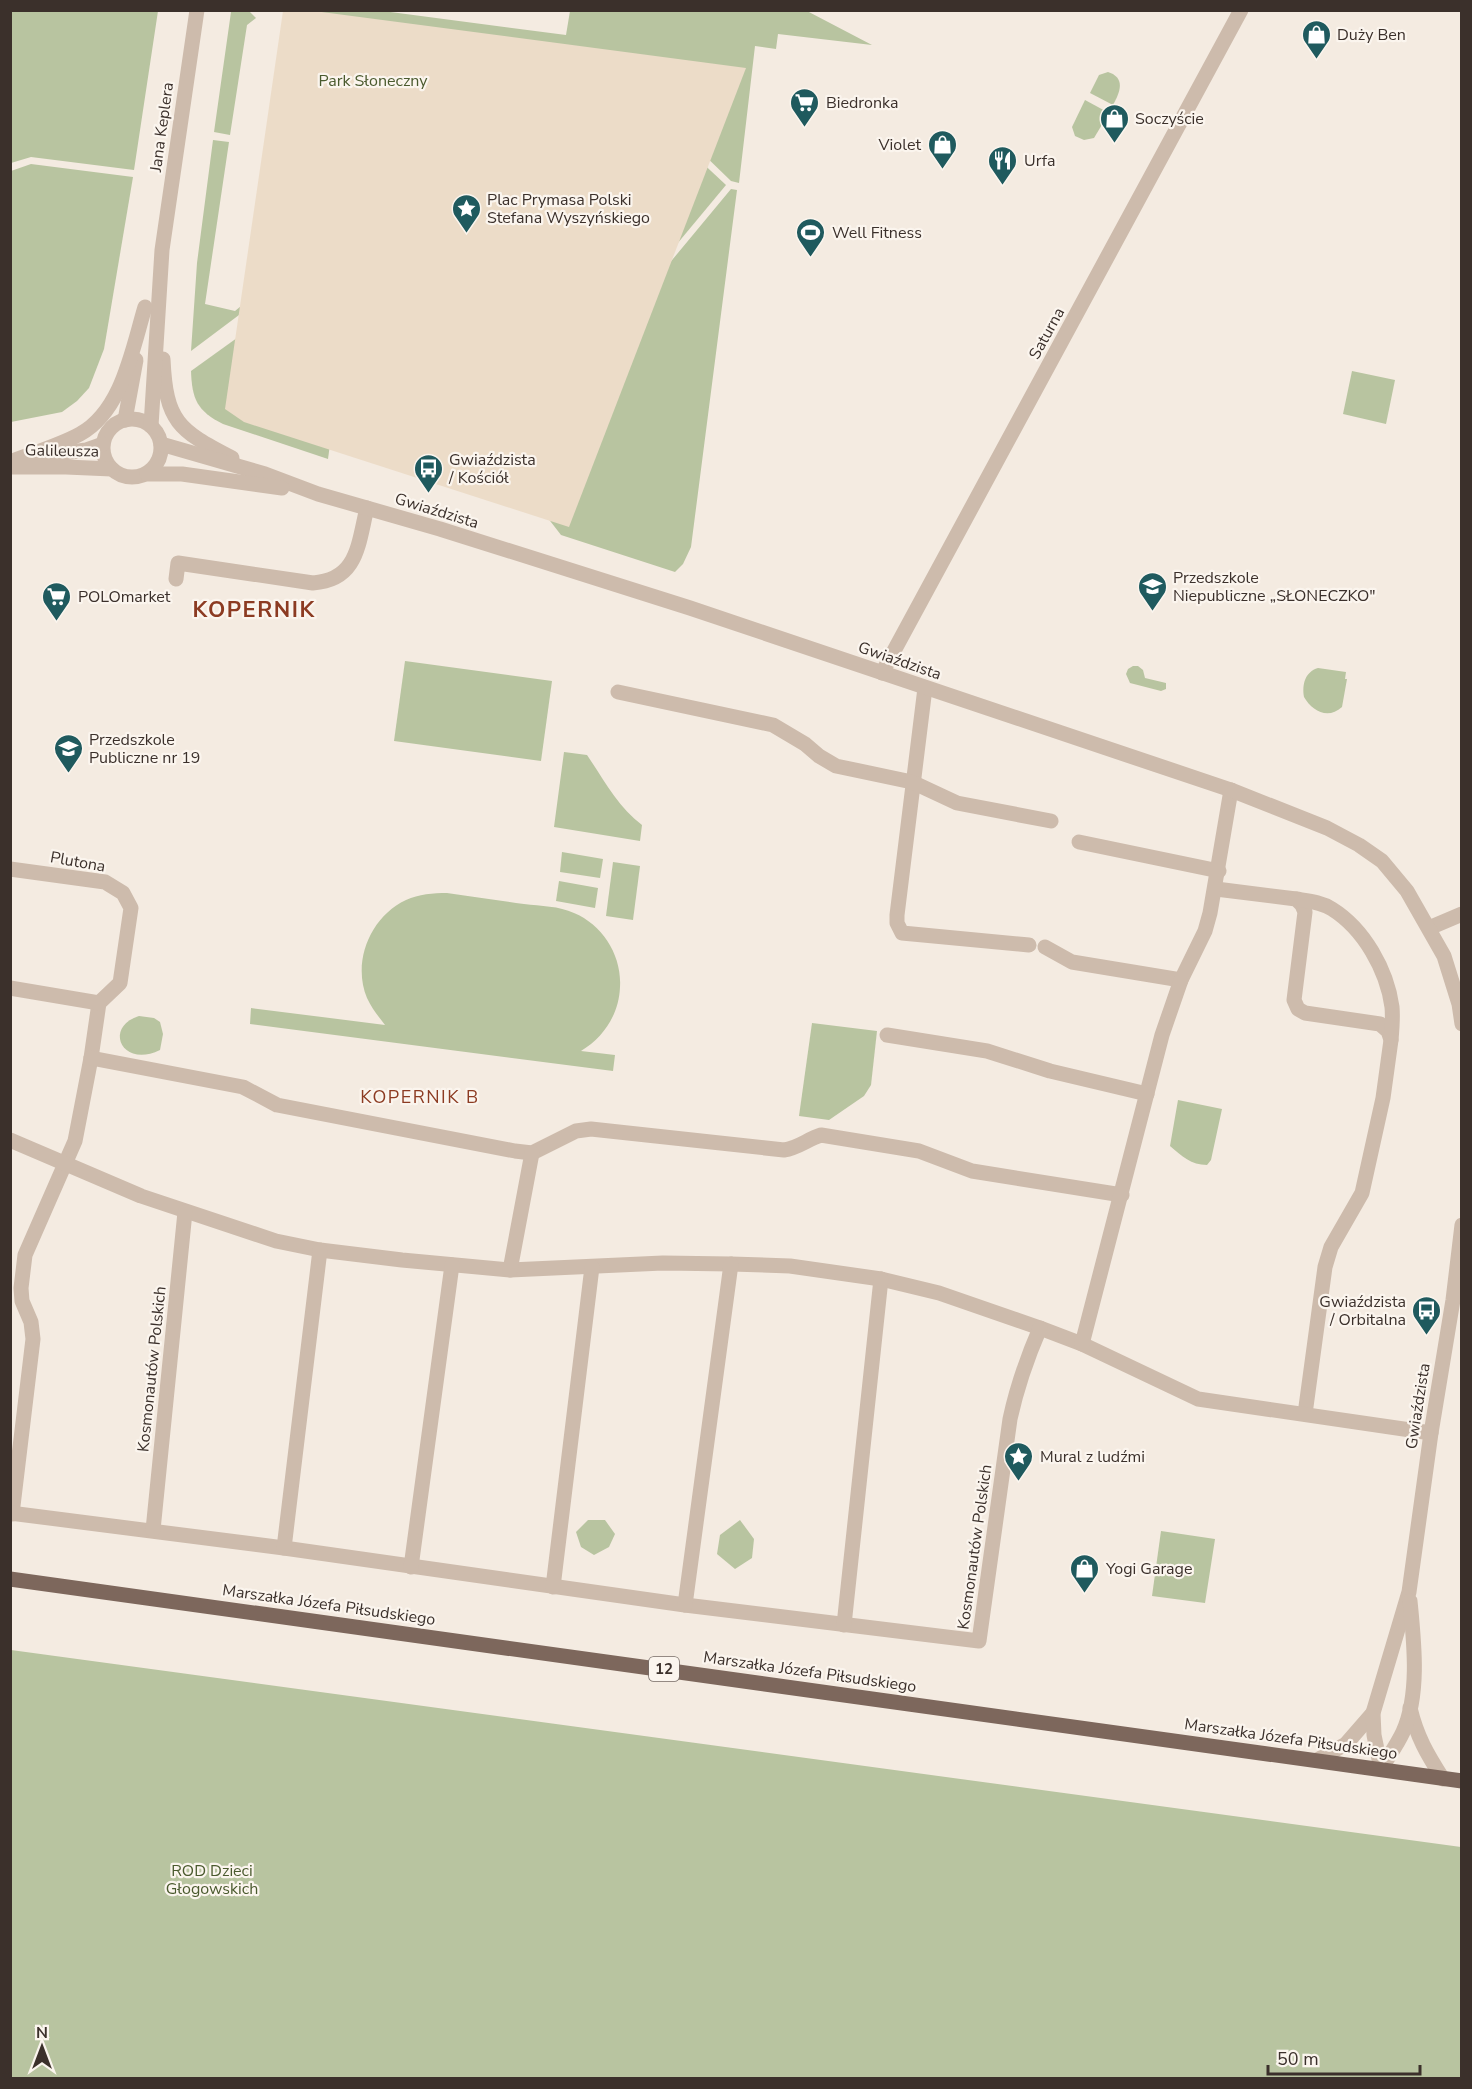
<svg xmlns="http://www.w3.org/2000/svg" width="1472" height="2089" font-family="'Nunito Sans',sans-serif">
<style>
.green{fill:#b8c4a0}
.plaza{fill:#ecdcc8}
.lines{fill:none;stroke-linecap:round;stroke-linejoin:round}
.minor{stroke:#cdbbac;stroke-width:15}
.tertiary{stroke:#cdbbac;stroke-width:15}
.primary{stroke:#7d675c;stroke-width:15}
.labels{text-anchor:middle;stroke-width:4.5;stroke-linejoin:round;paint-order:stroke}
.shield{fill:#fbf5ee;stroke:#756b66;stroke-width:1.5}
.shield-label{font-size:15px;font-weight:bold;fill:#3b302b}
.poi-label{font-size:16px;fill:#3b302b;stroke:#fbf5ee;text-anchor:start}
.park-label{font-size:16px;fill:#4a5a2e;stroke:#fbf5ee}
.street-label{font-size:16px;fill:#3b302b;stroke:#fbf5ee}
.neighbourhood-label{font-size:18px;letter-spacing:1.5px;fill:#8c3b22;stroke:#fbf5ee}
.district-label{font-size:22px;font-weight:bold;letter-spacing:1.5px;fill:#8c3b22;stroke:#fbf5ee}
</style>
<rect width="100%" height="100%" fill="#f4ebe1"/>
<g class="green">
<path d="M 10,11 L 158,11 L 134,170 L 31,157 L 11,163 Z"/>
<path d="M 240,11 L 249,11 L 256,18 L 247,25 L 230,135 L 214,132 L 231,12 Z"/>
<path d="M 311,11 L 383,11 L 566,35 L 570,11 L 807,11 L 872,45 L 778,34 L 776,49 L 755,46 L 739,183 L 731,181 L 698,149 Z"/>
<path d="M 1108,72 C 1126,78 1120,92 1113,105 L 1090,93 L 1099,75 Z"/>
<path d="M 1085,100 L 1109,113 L 1094,138 L 1084,140 L 1075,136 L 1072,127 Z"/>
<path d="M 213,140 L 229,142 L 205,304 L 235,311 L 257,293 L 267,294 L 191,351 L 197,263 Z"/>
<path d="M 696,157 L 726,185 L 662,262 Z"/>
<path d="M 31,164 L 133,177 L 104,349 L 89,388 L 77,401 L 62,412 L 11,422 L 11,171 Z"/>
<path d="M 731,189 L 737,190 L 691,547 L 683,564 L 675,572 L 561,535 L 390,314 L 658,277 Z"/>
<path d="M 277,309 L 348,310 L 328,459 L 223,424 C 197,411 192,399 191,371 Z"/>
<path d="M 1352,371 L 1395,380 L 1386,424 L 1343,414 Z"/>
<path d="M 405,661 L 552,681 L 541,761 L 394,741 Z"/>
<path d="M 1133,666 L 1138,666 L 1143,670 L 1145,678 L 1166,683 L 1166,689 L 1161,691 L 1130,683 L 1126,674 L 1128,669 Z"/>
<path d="M 1318,668 L 1346,672 L 1345,679 L 1347,679 L 1342,707 C 1328,720 1312,711 1304,697 C 1302,684 1305,672 1318,668 Z"/>
<path d="M 564,752 L 587,755 C 604,780 618,807 642,825 L 640,841 L 554,827 Z"/>
<path d="M 562,852 L 603,859 L 600,878 L 560,872 Z"/>
<path d="M 613,862 L 640,866 L 633,920 L 606,916 Z"/>
<path d="M 559,881 L 598,888 L 595,908 L 556,901 Z"/>
<path d="M 447,893 C 472,897 498,900 524,904 C 541,906 559,906 574,913 C 603,925 622,956 620,987 C 619,1014 604,1037 581,1051 L 615,1055 L 613,1071 L 250,1024 L 251,1008 L 385,1025 C 379,1017 372,1009 367,998 C 352,962 370,917 406,900 C 419,894 433,893 447,893 Z"/>
<path d="M 139,1016 L 154,1018 L 160,1022 L 163,1034 L 160,1050 C 122,1069 103,1027 139,1016 Z"/>
<path d="M 812,1023 L 877,1031 L 871,1085 L 864,1096 L 829,1120 L 799,1116 Z"/>
<path d="M 1178,1100 L 1222,1109 L 1211,1160 L 1207,1165 C 1191,1165 1182,1156 1170,1146 Z"/>
<path d="M 588,1520 L 605,1520 L 615,1534 L 609,1547 L 594,1555 L 581,1547 L 576,1532 Z"/>
<path d="M 740,1520 L 754,1539 L 752,1558 L 735,1569 L 717,1554 L 720,1535 Z"/>
<path d="M 1161,1531 L 1215,1539 L 1205,1603 L 1152,1596 Z"/>
<path d="M 11,1650 L 1461,1847 L 1461,2078 L 11,2078 Z"/>
</g>
<path class="plaza" d="M 283,11 L 314,11 L 746,68 L 569,527 L 244,422 L 225,409 Z"/>
<g class="lines">
<g class="minor">
<path d="M 176,579 L 178,563 L 313,583 C 358,580 358,544 367,508"/>
<path d="M 882,673 L 1241,10"/>
<path d="M 925,688 L 897,915 L 897,923 L 902,933 L 1029,945"/>
<path d="M 618,692 L 773,725 L 805,744 L 819,756 L 836,766 L 912,782 L 957,803 L 1051,821"/>
<path d="M 1079,842 L 1219,871"/>
<path d="M 10,869 L 105,882 L 123,893 L 131,908 L 120,983 L 99,1003 L 91,1058 L 75,1141 L 25,1255 L 21,1288 L 22,1301 L 31,1322 L 33,1339 L 12,1514"/>
<path d="M 1216,889 L 1296,899 L 1302,905 L 1305,912 L 1294,1000 L 1298,1009 L 1305,1013 L 1380,1024 L 1388,1031 L 1391,1040 L 1383,1098 L 1362,1193 L 1331,1247 L 1325,1267 L 1305,1414"/>
<path d="M 1296,899 C 1308,901 1321,902 1332,909 C 1364,929 1387,970 1392,1007 C 1393,1017 1392,1029 1391,1040"/>
<path d="M 1429,928 L 1462,914"/>
<path d="M 1045,947 L 1072,962 L 1181,980"/>
<path d="M 10,988 L 99,1003"/>
<path d="M 887,1035 L 987,1051 L 1050,1071 L 1147,1094"/>
<path d="M 91,1058 L 243,1087 L 277,1105 L 515,1151 L 532,1153 L 576,1131 L 591,1129 L 784,1150 C 798,1148 808,1139 821,1135 L 919,1151 L 972,1171 L 1122,1195"/>
<path d="M 10,1140 L 141,1196 L 276,1241 L 320,1250 L 402,1260 L 510,1270 L 663,1263 L 731,1264 L 790,1266 L 881,1279 L 939,1293 L 1040,1328 L 1082,1344 L 1198,1399 L 1431,1433"/>
<path d="M 510,1270 L 532,1153"/>
<path d="M 1082,1344 L 1162,1035 L 1181,980 L 1205,931 L 1210,913 L 1231,790"/>
<path d="M 10,1513 L 284,1548 L 685,1605 L 979,1641 L 1010,1419 C 1017,1387 1027,1358 1040,1328"/>
<path d="M 153,1530 L 185,1212"/>
<path d="M 284,1548 L 320,1250"/>
<path d="M 411,1567 L 452,1265"/>
<path d="M 553,1587 L 592,1267"/>
<path d="M 685,1605 L 731,1264"/>
<path d="M 844,1625 L 881,1279"/>
</g>
<g class="tertiary">
<path d="M 163,359 C 166,422 178,430 232,458"/>
<circle cx="132" cy="448" r="29"/>
<path d="M 125,420 L 136,360"/>
<path d="M 151,426 L 162,250 L 197,10"/>
<path d="M 161,444 L 265,474 L 318,494 L 440,529 L 690,608 L 1231,790 L 1327,828 L 1359,845 L 1382,861 L 1407,891 L 1444,956 L 1459,1004 L 1462,1024"/>
<path d="M 42,456 L 86,450 L 103,444"/>
<path d="M 15,460 C 36,452 60,445 80,434 C 122,411 132,350 145,307"/>
<path d="M 10,467 L 66,467 L 112,469"/>
<path d="M 147,474 L 182,474 L 282,488"/>
<path d="M 1410,1708 C 1417,1737 1427,1754 1443,1779"/>
<path d="M 1317,1760 L 1346,1744 L 1373,1713"/>
<path d="M 1381,1769 L 1374,1735 L 1373,1713 L 1409,1592 L 1431,1433 L 1453,1300 L 1462,1225"/>
<path d="M 1381,1769 C 1388,1757 1397,1745 1403,1732 C 1420,1694 1414,1642 1410,1601"/>
</g>
<path class="primary" d="M 10,1579 L 1462,1781"/>
</g>
<defs>
<symbol id="shop-pin" viewBox="-11 -11 22 30"><path d="M0 17L-7.5 6A9.5 9.5 0 1 1 7.5 6Z" fill="#1f5a5e" stroke="#fbf5ee"/><path d="M-5-2.5h2.3a2.7 3.5 0 0 1 5.4 0H5L5.5 6h-11ZM-1.5-2.5h3a1.5 2.3 0 0 0-3 0Z" fill="#fff"/></symbol>
<symbol id="supermarket-pin" viewBox="-11 -11 22 30"><path d="M0 17L-7.5 6A9.5 9.5 0 1 1 7.5 6Z" fill="#1f5a5e" stroke="#fbf5ee"/><path d="M-6-5.5h2.5l.6 2H6L4.5 2H-2.5L-4.4-4H-6ZM-1.5 3.2a1.3 1.3 0 1 0 .1 0ZM3 3.2a1.3 1.3 0 1 0 .1 0Z" fill="#fff"/></symbol>
<symbol id="restaurant-pin" viewBox="-11 -11 22 30"><path d="M0 17L-7.5 6A9.5 9.5 0 1 1 7.5 6Z" fill="#1f5a5e" stroke="#fbf5ee"/><path d="M-5-6h1v4h1v-4h1v4h1v-4h1v5L-1.5 .5V6h-2V.5L-5-1ZM5-6V6H3V1.5H1.5Q1.5-4 5-6Z" fill="#fff"/></symbol>
<symbol id="sight-pin" viewBox="-11 -11 22 30"><path d="M0 17L-7.5 6A9.5 9.5 0 1 1 7.5 6Z" fill="#1f5a5e" stroke="#fbf5ee"/><path d="M0-6L1.8-2.2L6-1.7L2.9 1.2L3.7 5.4L0 3.3L-3.7 5.4L-2.9 1.2L-6-1.7L-1.8-2.2Z" fill="#fff"/></symbol>
<symbol id="stadium-pin" viewBox="-11 -11 22 30"><path d="M0 17L-7.5 6A9.5 9.5 0 1 1 7.5 6Z" fill="#1f5a5e" stroke="#fbf5ee"/><path d="M0-5a6.5 5 0 1 0 0 10a6.5 5 0 1 0 0-10ZM-3.5-1.8h7v3.6h-7Z" fill="#fff"/></symbol>
<symbol id="bus-pin" viewBox="-11 -11 22 30"><path d="M0 17L-7.5 6A9.5 9.5 0 1 1 7.5 6Z" fill="#1f5a5e" stroke="#fbf5ee"/><path d="M-5-6H5V4H4V6H2V4H-2V6H-4V4H-5ZM-3.5-4V0h7V-4ZM-3.5 1.2v1.5H-2V1.2ZM2 1.2v1.5H3.5V1.2Z" fill="#fff"/></symbol>
<symbol id="school-pin" viewBox="-11 -11 22 30"><path d="M0 17L-7.5 6A9.5 9.5 0 1 1 7.5 6Z" fill="#1f5a5e" stroke="#fbf5ee"/><path d="M0-5L7-2L0 1L-7-2ZM-4 1L0 2.5L4 1V4Q0 6-4 4Z" fill="#fff"/></symbol>
</defs>
<g fill-rule="evenodd">
<use href="#shop-pin" x="1300" y="18" width="33" height="45"/>
<use href="#supermarket-pin" x="788" y="86" width="33" height="45"/>
<use href="#shop-pin" x="1098" y="102" width="33" height="45"/>
<use href="#shop-pin" x="926" y="128" width="33" height="45"/>
<use href="#restaurant-pin" x="986" y="144" width="33" height="45"/>
<use href="#sight-pin" x="450" y="192" width="33" height="45"/>
<use href="#stadium-pin" x="794" y="216" width="33" height="45"/>
<use href="#bus-pin" x="412" y="452" width="33" height="45"/>
<use href="#school-pin" x="1136" y="570" width="33" height="45"/>
<use href="#supermarket-pin" x="40" y="580" width="33" height="45"/>
<use href="#school-pin" x="52" y="732" width="33" height="45"/>
<use href="#bus-pin" x="1410" y="1294" width="33" height="45"/>
<use href="#sight-pin" x="1002" y="1440" width="33" height="45"/>
<use href="#shop-pin" x="1068" y="1552" width="33" height="45"/>
</g>
<g class="labels">
<rect class="shield" x="649" y="1657" width="30" height="24" rx="4.5"/>
<g class="shield-label">
<text x="664" y="1674">12</text>
</g>
<g class="poi-label">
<text x="1337" y="40">Duży Ben</text>
<text x="826" y="108">Biedronka</text>
<text x="1135" y="124">Soczyście</text>
<text x="921" y="150" text-anchor="end">Violet</text>
<text x="1024" y="166">Urfa</text>
<text x="487" y="205">Plac Prymasa Polski<tspan x="487" dy="18">Stefana Wyszyńskiego</tspan></text>
<text x="832" y="238">Well Fitness</text>
<text x="449" y="465">Gwiaździsta<tspan x="449" dy="18">/ Kościół</tspan></text>
<text x="1173" y="583">Przedszkole<tspan x="1173" dy="18">Niepubliczne „SŁONECZKO"</tspan></text>
<text x="78" y="602">POLOmarket</text>
<text x="89" y="745">Przedszkole<tspan x="89" dy="18">Publiczne nr 19</tspan></text>
<text x="1406" y="1307" text-anchor="end">Gwiaździsta<tspan x="1406" dy="18">/ Orbitalna</tspan></text>
<text x="1040" y="1462">Mural z ludźmi</text>
<text x="1106" y="1574">Yogi Garage</text>
</g>
<g class="park-label">
<text x="373" y="86">Park Słoneczny</text>
<text x="212" y="1876">ROD Dzieci<tspan x="212" dy="18">Głogowskich</tspan></text>
</g>
<g class="street-label">
<text transform="translate(161 127) rotate(-82)" y="6">Jana Keplera</text>
<text transform="translate(1046 333) rotate(-61)" y="6">Saturna</text>
<text transform="translate(62 450) rotate(1)" y="6">Galileusza</text>
<text transform="translate(437 510) rotate(17)" y="6">Gwiaździsta</text>
<text transform="translate(900 660) rotate(19)" y="6">Gwiaździsta</text>
<text transform="translate(78 861) rotate(10)" y="6">Plutona</text>
<text transform="translate(151 1369) rotate(-84)" y="6">Kosmonautów Polskich</text>
<text transform="translate(1417 1406) rotate(-81)" y="6">Gwiaździsta</text>
<text transform="translate(974 1547) rotate(-82)" y="6">Kosmonautów Polskich</text>
<text transform="translate(329 1604) rotate(8)" y="6">Marszałka Józefa Piłsudskiego</text>
<text transform="translate(810 1671) rotate(8)" y="6">Marszałka Józefa Piłsudskiego</text>
<text transform="translate(1291 1738) rotate(8)" y="6">Marszałka Józefa Piłsudskiego</text>
</g>
<g class="neighbourhood-label">
<text x="420" y="1103">KOPERNIK B</text>
</g>
<g class="district-label">
<text x="254" y="617">KOPERNIK</text>
</g>
</g>
<rect width="1472" height="2089" fill="none" stroke="#3b302b" stroke-width="24"/>
<g transform="translate(42 2047)" stroke="#fbf5ee" stroke-width="4.5" paint-order="stroke">
<path d="M0-4.5L10 22L0 15L-10 22Z" fill="#3b302b"/>
<text y="-9" font-size="16" font-weight="bold" text-anchor="middle" fill="#3b302b">N</text>
</g>
<path d="M1268 2065v9h152v-9" fill="none" stroke="#3b302b" stroke-width="3"/>
<text x="1277" y="2065" font-size="18" fill="#3b302b" stroke="#fbf5ee" stroke-width="4.5" paint-order="stroke">50 m</text>
</svg>
